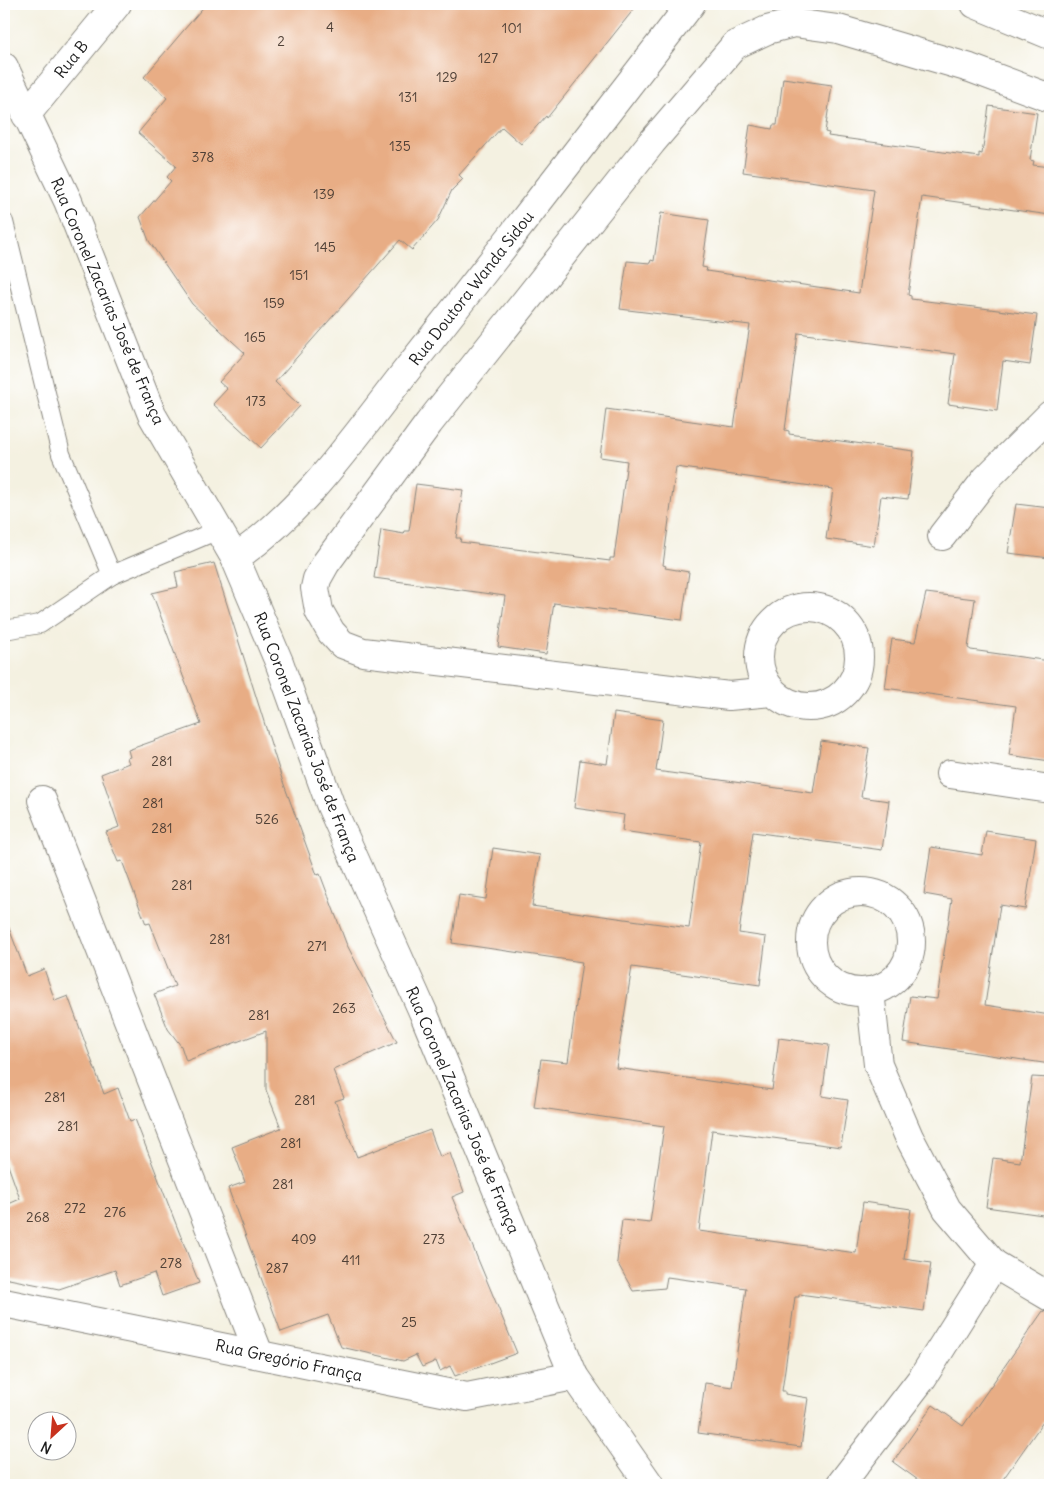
<svg xmlns="http://www.w3.org/2000/svg" width="1054" height="1489" font-family="Delius,sans-serif">
<style>
.building{fill:#e8ad85}
.lines{fill:none;stroke-linecap:round;stroke-linejoin:round}
.service-casing{stroke:#88867e;stroke-width:20}
.minor-casing{stroke:#88867e;stroke-width:30}
.service{stroke:#fff;stroke-width:18}
.minor{stroke:#fff;stroke-width:28}
.labels{text-anchor:middle;stroke-width:5;stroke-linejoin:round;paint-order:stroke}
.number-label{font-size:14px;fill:#4f4036}
.street-label{font-size:16px;fill:#1c1c1c;stroke:#fff}
</style>
<rect width="100%" height="100%" fill="#fff"/>
<filter id="ink" filterUnits="userSpaceOnUse"><feTurbulence type="fractalNoise" baseFrequency=".02" numOctaves="2"/><feDisplacementMap in="SourceGraphic" scale="10" xChannelSelector="R" yChannelSelector="G"/><feConvolveMatrix kernelMatrix="1 2 1 2 8 2 1 2 1" color-interpolation-filters="sRGB"/></filter>
<filter id="wash" filterUnits="userSpaceOnUse"><feTurbulence type="fractalNoise" baseFrequency=".0096" numOctaves="4" result="noise"/><feDisplacementMap in="SourceGraphic" scale="20" xChannelSelector="R" yChannelSelector="G"/><feGaussianBlur stdDeviation="1.12" result="paint"/><feColorMatrix in="noise" values="0 0 0 0 0 0 0 0 0 0 0 0 0 0 0 0 0 1.4 0 .05"/><feComposite in="paint" operator="in"/></filter>
<g filter="url(#wash)">
<rect width="100%" height="100%" fill="#f4f1e1"/>
<g id="blocks">
<g class="building">
<path d="M 206,4 L 638,4 L 547,118 L 546,116 L 521,144 L 502,127 L 459,175 L 463,179 L 452,190 L 438,220 L 412,250 L 400,240 L 275,382 L 300,406 L 261,448 L 213,404 L 227,389 L 219,382 L 245,353 L 192,304 L 149,241 L 140,217 L 171,181 L 167,177 L 176,166 L 138,133 L 167,98 L 144,77 Z"/>
<path d="M 783,78 L 832,85 L 825,132 L 829,133 L 828,136 L 979,157 L 979,153 L 982,154 L 989,106 L 1037,113 L 1030,160 L 1034,161 L 1033,165 L 1050,167 L 1050,215 L 922,197 L 908,295 L 911,296 L 911,299 L 1037,315 L 1030,365 L 1003,361 L 997,411 L 948,404 L 955,354 L 798,333 L 785,430 L 789,431 L 789,434 L 914,451 L 908,499 L 881,496 L 874,546 L 826,539 L 833,489 L 676,467 L 663,565 L 666,566 L 665,568 L 689,572 L 682,620 L 554,603 L 546,654 L 498,647 L 505,596 L 374,578 L 381,530 L 404,534 L 405,531 L 409,531 L 416,484 L 463,490 L 456,538 L 461,538 L 460,542 L 610,561 L 610,558 L 614,558 L 627,461 L 600,457 L 606,409 L 734,427 L 750,325 L 620,309 L 627,261 L 650,263 L 651,260 L 654,261 L 661,213 L 709,220 L 702,267 L 707,268 L 706,271 L 859,293 L 874,190 L 743,172 L 750,125 L 772,129 L 773,125 L 777,125 Z"/>
<path d="M 1016,504 L 1050,508 L 1050,558 L 1008,553 Z"/>
<path d="M 214,563 L 282,779 L 317,875 L 320,874 L 346,943 L 397,1042 L 333,1070 L 344,1098 L 335,1101 L 357,1157 L 430,1130 L 440,1157 L 450,1153 L 464,1192 L 452,1197 L 517,1353 L 455,1376 L 450,1366 L 440,1371 L 436,1361 L 422,1367 L 416,1355 L 403,1361 L 341,1347 L 328,1315 L 281,1332 L 228,1188 L 245,1182 L 232,1147 L 281,1128 L 266,1090 L 266,1031 L 186,1061 L 181,1046 L 168,1029 L 154,994 L 175,986 L 150,923 L 146,924 L 122,861 L 118,862 L 106,832 L 119,827 L 101,774 L 129,763 L 127,758 L 130,757 L 128,750 L 201,724 L 152,593 L 178,587 L 175,572 Z"/>
<path d="M 926,593 L 975,599 L 968,648 L 971,650 L 1050,661 L 1050,761 L 1009,755 L 1016,706 L 885,688 L 892,639 L 915,642 Z"/>
<path d="M 614,713 L 663,720 L 656,771 L 813,793 L 821,741 L 869,748 L 861,797 L 889,801 L 882,850 L 753,832 L 739,933 L 766,937 L 760,985 L 632,967 L 616,1068 L 772,1090 L 779,1038 L 829,1045 L 822,1096 L 848,1100 L 841,1147 L 712,1130 L 699,1231 L 856,1253 L 863,1202 L 911,1209 L 904,1259 L 931,1263 L 924,1311 L 799,1294 L 799,1297 L 795,1297 L 782,1391 L 785,1391 L 785,1394 L 808,1398 L 801,1447 L 698,1433 L 705,1383 L 732,1387 L 746,1288 L 667,1277 L 665,1288 L 633,1291 L 617,1262 L 622,1220 L 650,1223 L 664,1126 L 534,1107 L 541,1059 L 568,1062 L 582,962 L 452,943 L 459,895 L 486,899 L 493,848 L 540,855 L 532,906 L 689,928 L 701,842 L 622,831 L 624,815 L 574,808 L 580,760 L 607,764 Z"/>
<path d="M 986,831 L 1036,839 L 1025,909 L 1000,905 L 985,1005 L 1050,1015 L 1050,1064 L 903,1042 L 910,996 L 937,999 L 952,899 L 924,894 L 931,847 L 982,855 Z"/>
<path d="M 7,923 L 27,976 L 44,969 L 55,1001 L 68,996 L 104,1094 L 118,1088 L 130,1121 L 135,1119 L 199,1283 L 162,1296 L 154,1273 L 120,1285 L 115,1270 L 59,1289 L 4,1278 L 4,1206 L 20,1199 L 4,1154 L 4,924 Z"/>
<path d="M 1032,1077 L 1050,1078 L 1050,1216 L 986,1207 L 993,1158 L 1020,1162 Z"/>
<path d="M 1043,1311 L 1050,1313 L 1050,1412 L 999,1485 L 925,1485 L 893,1462 L 933,1405 L 963,1426 Z"/>
</g>
</g>
</g>
<g filter="url(#ink)">
<use href="#blocks" fill-opacity="0" stroke="#88867e" stroke-width="1"/>
<g class="lines">
<defs>
<g id="service">
<path d="M 4,222 L 61,454 L 112,575 L 40,624 L 4,630"/>
<path d="M 112,575 L 218,530"/>
</g>
<g id="minor">
<path d="M 975,4 L 1050,35"/>
<path d="M 4,67 L 68,201 L 152,415 L 235,558 L 279,662 L 330,804 L 423,1012 L 574,1376 L 650,1485"/>
<path d="M 26,115 L 117,4"/>
<path d="M 942,536 L 986,479 L 1050,415"/>
<path d="M 235,558 C 307,509 357,433 410,366 C 505,246 597,125 691,4"/>
<circle cx="809" cy="657" r="50"/>
<path d="M 772,692 L 729,696 L 363,652 L 342,644 L 331,632 L 319,611 L 315,588 L 317,579 L 326,563 L 429,423 L 652,142 L 735,45 L 767,30 L 794,23 L 838,29 L 970,68 L 1050,98"/>
<path d="M 950,774 L 1050,789"/>
<path d="M 42,800 L 259,1354"/>
<circle cx="861" cy="942" r="50"/>
<path d="M 870,991 L 878,1065 L 909,1137 L 947,1209 L 994,1264"/>
<path d="M 4,1303 L 467,1397 L 574,1376"/>
<path d="M 840,1485 L 923,1377 L 994,1264 L 1050,1297"/>
</g>
</defs>
<use href="#service" class="service-casing"/>
<use href="#minor" class="minor-casing"/>
<use href="#service" class="service"/>
<use href="#minor" class="minor"/>
</g>
</g>
<g class="labels">
<g class="number-label">
<text x="330" y="32">4</text>
<text x="512" y="33">101</text>
<text x="281" y="46">2</text>
<text x="488" y="63">127</text>
<text x="447" y="82">129</text>
<text x="408" y="102">131</text>
<text x="400" y="151">135</text>
<text x="203" y="162">378</text>
<text x="324" y="199">139</text>
<text x="325" y="252">145</text>
<text x="299" y="280">151</text>
<text x="274" y="308">159</text>
<text x="255" y="342">165</text>
<text x="256" y="406">173</text>
<text x="162" y="766">281</text>
<text x="153" y="808">281</text>
<text x="267" y="824">526</text>
<text x="162" y="833">281</text>
<text x="182" y="890">281</text>
<text x="220" y="944">281</text>
<text x="317" y="951">271</text>
<text x="344" y="1013">263</text>
<text x="259" y="1020">281</text>
<text x="55" y="1102">281</text>
<text x="305" y="1105">281</text>
<text x="68" y="1131">281</text>
<text x="291" y="1148">281</text>
<text x="283" y="1189">281</text>
<text x="75" y="1213">272</text>
<text x="115" y="1217">276</text>
<text x="38" y="1222">268</text>
<text x="304" y="1244">409</text>
<text x="434" y="1244">273</text>
<text x="351" y="1265">411</text>
<text x="171" y="1268">278</text>
<text x="277" y="1273">287</text>
<text x="409" y="1327">25</text>
</g>
<g class="street-label">
<text transform="translate(71 59) rotate(-51)" y="6">Rua B</text>
<text transform="translate(471 288) rotate(-52)" y="6">Rua Doutora Wanda Sidou</text>
<text transform="translate(108 301) rotate(67)" y="6">Rua Coronel Zacarias José de França</text>
<text transform="translate(307 737) rotate(69)" y="6">Rua Coronel Zacarias José de França</text>
<text transform="translate(463 1110) rotate(67)" y="6">Rua Coronel Zacarias José de França</text>
<text transform="translate(289 1360) rotate(12)" y="6">Rua Gregório França</text>
</g>
</g>
<rect width="1054" height="1489" fill="none" stroke="#fff" stroke-width="20"/>
<g transform="translate(52 1436) rotate(206)"><circle r="24" fill="#ffffff" stroke="#a4a4a4"/>
<path d="M0-4L9 19L0 12L-9 19Z" fill="#c8321e"/>
<text y="-8" font-size="14" font-weight="bold" text-anchor="middle" fill="#1c1c1c">N</text>
</g>
</svg>
